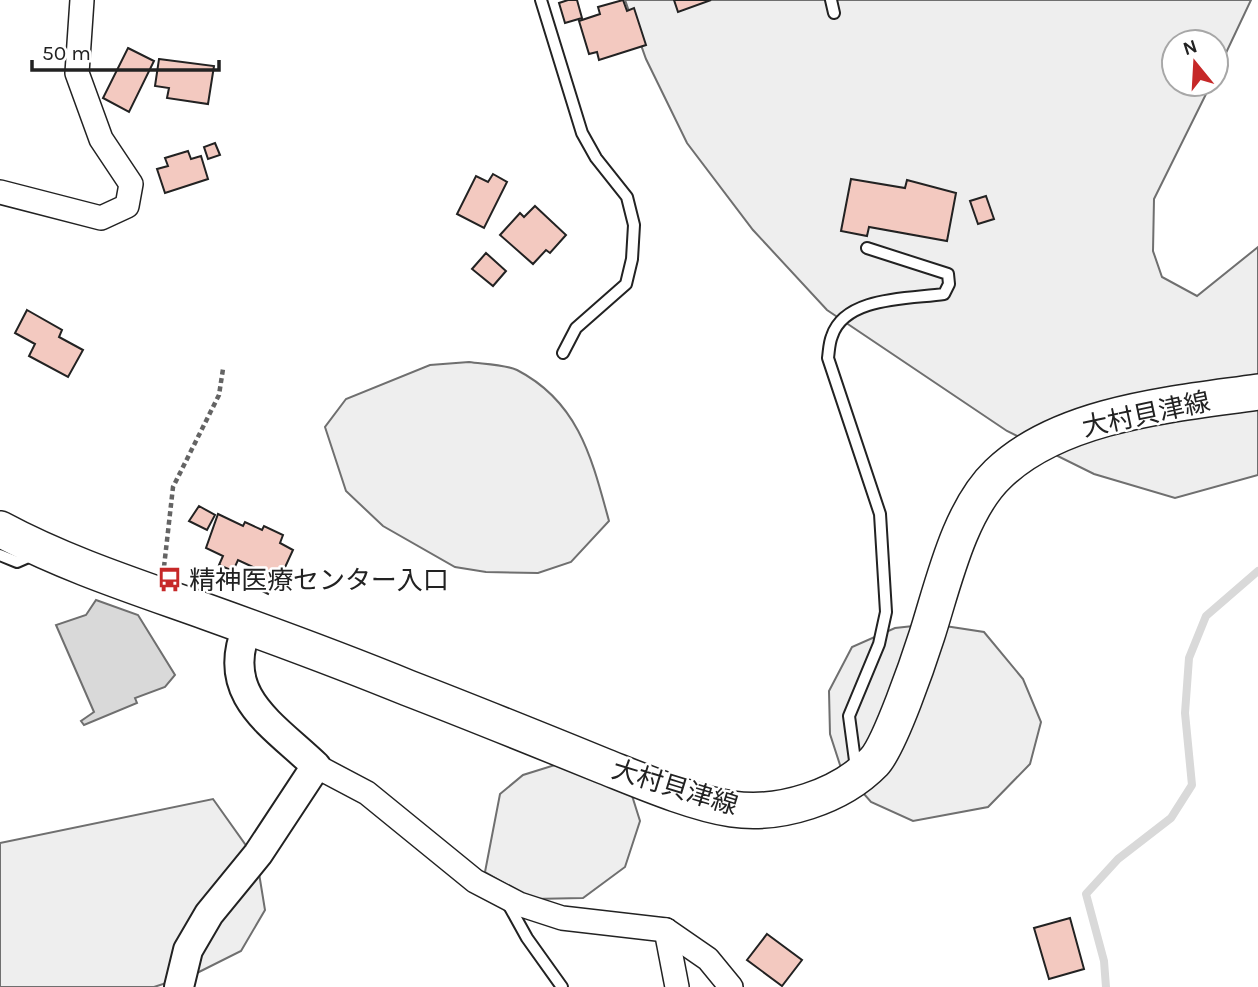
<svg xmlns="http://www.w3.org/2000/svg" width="1258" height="987" font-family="Karla,'Noto Sans JP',sans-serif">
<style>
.green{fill:#eee;stroke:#6f6f6f;stroke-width:2}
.water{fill:#d9d9d9;stroke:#6f6f6f;stroke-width:2}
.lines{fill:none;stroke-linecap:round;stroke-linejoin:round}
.stream{stroke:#d9d9d9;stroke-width:8}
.building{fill:#f3c9c0;stroke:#222;stroke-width:2}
.service-casing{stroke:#222;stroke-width:14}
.minor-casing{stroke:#222;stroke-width:26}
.tertiary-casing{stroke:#222;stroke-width:32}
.primary-casing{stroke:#222;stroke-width:38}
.path{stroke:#646464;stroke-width:4.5;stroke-dasharray:5 3.5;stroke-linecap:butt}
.service{stroke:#fff;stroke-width:10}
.minor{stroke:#fff;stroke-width:23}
.tertiary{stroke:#fff;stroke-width:28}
.primary{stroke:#fff;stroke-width:35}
.labels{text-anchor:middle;stroke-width:5;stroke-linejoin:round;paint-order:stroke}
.street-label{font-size:26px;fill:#222;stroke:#fff}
.poi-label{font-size:26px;fill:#222;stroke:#fff;text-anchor:start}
</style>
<rect width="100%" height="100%" fill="#fff"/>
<g class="green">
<path d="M 625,0 L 1251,0 L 1216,74 L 1216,42 L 1174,42 L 1174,84 L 1211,84 L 1154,199 L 1153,251 L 1162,277 L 1197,296 L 1258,247 L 1258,475 L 1175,498 L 1094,474 L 1007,431 L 827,310 L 753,230 L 687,143 L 646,59 Z"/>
<path d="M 469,362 C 483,364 504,364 517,370 C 579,402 592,459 609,521 L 571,562 L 538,573 L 486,572 L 455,567 L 383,526 L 346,491 L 325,427 L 346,399 L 430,365 Z"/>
<path d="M 932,624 L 984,632 L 1023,679 L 1041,722 L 1030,764 L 988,807 L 913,821 L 871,802 L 841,768 L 830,734 L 829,691 L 852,647 L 895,628 Z"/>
<path d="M 558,764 L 629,786 L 640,821 L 625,867 L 583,898 L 532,899 L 485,872 L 500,794 L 523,775 Z"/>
<path d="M 213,799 L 257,861 L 265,910 L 241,951 L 197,973 L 154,987 L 0,987 L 0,843 Z"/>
</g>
<path class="water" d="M 96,600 L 138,615 L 175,675 L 165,687 L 135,698 L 137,703 L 84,725 L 81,721 L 94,712 L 56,625 L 86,615 Z"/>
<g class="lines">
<path class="stream" d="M 1106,987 L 1104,961 L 1086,894 L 1118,859 L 1171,818 L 1192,785 L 1185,713 L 1189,658 L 1206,616 L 1258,571"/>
</g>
<g class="building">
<path d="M 568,0 L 577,0 L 582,18 L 565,23 L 559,3 Z"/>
<path d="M 623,0 L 627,11 L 634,8 L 646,45 L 599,60 L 597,52 L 589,54 L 579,21 L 600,14 L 598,7 Z"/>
<path d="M 674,0 L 711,0 L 678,12 Z"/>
<path d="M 128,48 L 154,61 L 129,112 L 103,98 Z"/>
<path d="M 159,59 L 214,66 L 208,104 L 167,98 L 169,88 L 155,86 Z"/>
<path d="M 215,143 L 220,155 L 208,159 L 204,147 Z"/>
<path d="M 188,151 L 191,159 L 201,156 L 208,179 L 165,193 L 157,169 L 168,166 L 165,158 Z"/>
<path d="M 493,174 L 507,182 L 484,228 L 457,214 L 476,176 L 488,182 Z"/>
<path d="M 851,179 L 905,188 L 907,180 L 956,193 L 947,241 L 869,227 L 867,236 L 841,231 Z"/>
<path d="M 986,196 L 994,219 L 978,224 L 970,201 Z"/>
<path d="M 535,206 L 566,235 L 550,253 L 546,250 L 533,264 L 500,235 L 520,213 L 524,217 Z"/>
<path d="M 486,253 L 506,271 L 493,286 L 472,269 Z"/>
<path d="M 27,310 L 62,330 L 59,337 L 83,350 L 68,377 L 29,356 L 35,344 L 15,333 Z"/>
<path d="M 199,506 L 215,515 L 207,530 L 189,521 Z"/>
<path d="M 218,514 L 243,526 L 245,522 L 262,530 L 264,526 L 283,535 L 280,543 L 293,550 L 275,589 L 271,588 L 268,594 L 248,584 L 255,568 L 238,560 L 233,571 L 219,565 L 223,556 L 206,548 Z"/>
<path d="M 1070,918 L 1084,969 L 1049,979 L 1034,928 Z"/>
<path d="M 767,934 L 802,960 L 782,986 L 747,960 Z"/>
</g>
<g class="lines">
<defs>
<g id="service">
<path d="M 541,0 L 582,133 L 596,158 L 627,197 L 634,225 L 632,259 L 626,284 L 576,328 L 563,353"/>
<path d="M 831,0 L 834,13"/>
<path d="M 0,555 L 17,562 L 33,555"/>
<path d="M 856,768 L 849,716 L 879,644 L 886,612 L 880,514 L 828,358 C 829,351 829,343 832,336 C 845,296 910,299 944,294 L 949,284 L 948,274 L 867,248"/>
<path d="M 507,902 L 527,938 L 562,987"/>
</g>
<g id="minor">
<path d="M 0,192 L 101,218 L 127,206 L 131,184 L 101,139 L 77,73 L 82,0"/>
<path d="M 316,766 L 367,793 L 475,881 L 519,904 L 562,918 L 666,930 L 708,959 L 731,987"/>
<path d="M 666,930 L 677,987"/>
</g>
<path id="tertiary" d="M 179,987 L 188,950 L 209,914 L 258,854 L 316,766 C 272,724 219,695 247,628"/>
<path id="primary" d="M 0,529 C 65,564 137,587 207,612 C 274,636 342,661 408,688 C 473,713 537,739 601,765 C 639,780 692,803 732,809 C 780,816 840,797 874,762 C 890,745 919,660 927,635 C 943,585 959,511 998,474 C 1061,413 1175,404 1258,392"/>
</defs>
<use href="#service" class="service-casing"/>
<use href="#minor" class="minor-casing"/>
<use href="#tertiary" class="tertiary-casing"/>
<use href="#primary" class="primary-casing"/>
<path class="path" d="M 164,567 L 173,487 L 219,395 L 223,369"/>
<use href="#service" class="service"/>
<use href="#minor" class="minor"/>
<use href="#tertiary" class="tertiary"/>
<use href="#primary" class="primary"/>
</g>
<defs>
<symbol id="bus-bare" viewBox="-9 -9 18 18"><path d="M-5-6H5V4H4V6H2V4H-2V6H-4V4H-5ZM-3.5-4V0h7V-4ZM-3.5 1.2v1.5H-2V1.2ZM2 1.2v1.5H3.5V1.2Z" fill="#c62828" stroke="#fff" stroke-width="2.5" paint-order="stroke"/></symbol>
</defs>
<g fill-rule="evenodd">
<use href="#bus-bare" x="152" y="562" width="35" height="35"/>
</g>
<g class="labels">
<g class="street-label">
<text transform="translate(1146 414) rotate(-12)" y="9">大村貝津線</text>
<text transform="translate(675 787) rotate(17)" y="9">大村貝津線</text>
</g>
<g class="poi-label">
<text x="189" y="589">精神医療センター入口</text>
</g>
</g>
<g transform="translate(1195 63) rotate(342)"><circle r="33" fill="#ffffff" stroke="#a7a7a7" stroke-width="2"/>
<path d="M0-5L12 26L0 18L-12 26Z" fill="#c62828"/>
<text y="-10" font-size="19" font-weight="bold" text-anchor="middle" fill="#222222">N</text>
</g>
<path d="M32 60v10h187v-10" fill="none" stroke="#222222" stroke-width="3.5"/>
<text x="42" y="60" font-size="21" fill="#222222" stroke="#ffffff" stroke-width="5" paint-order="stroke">50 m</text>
</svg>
